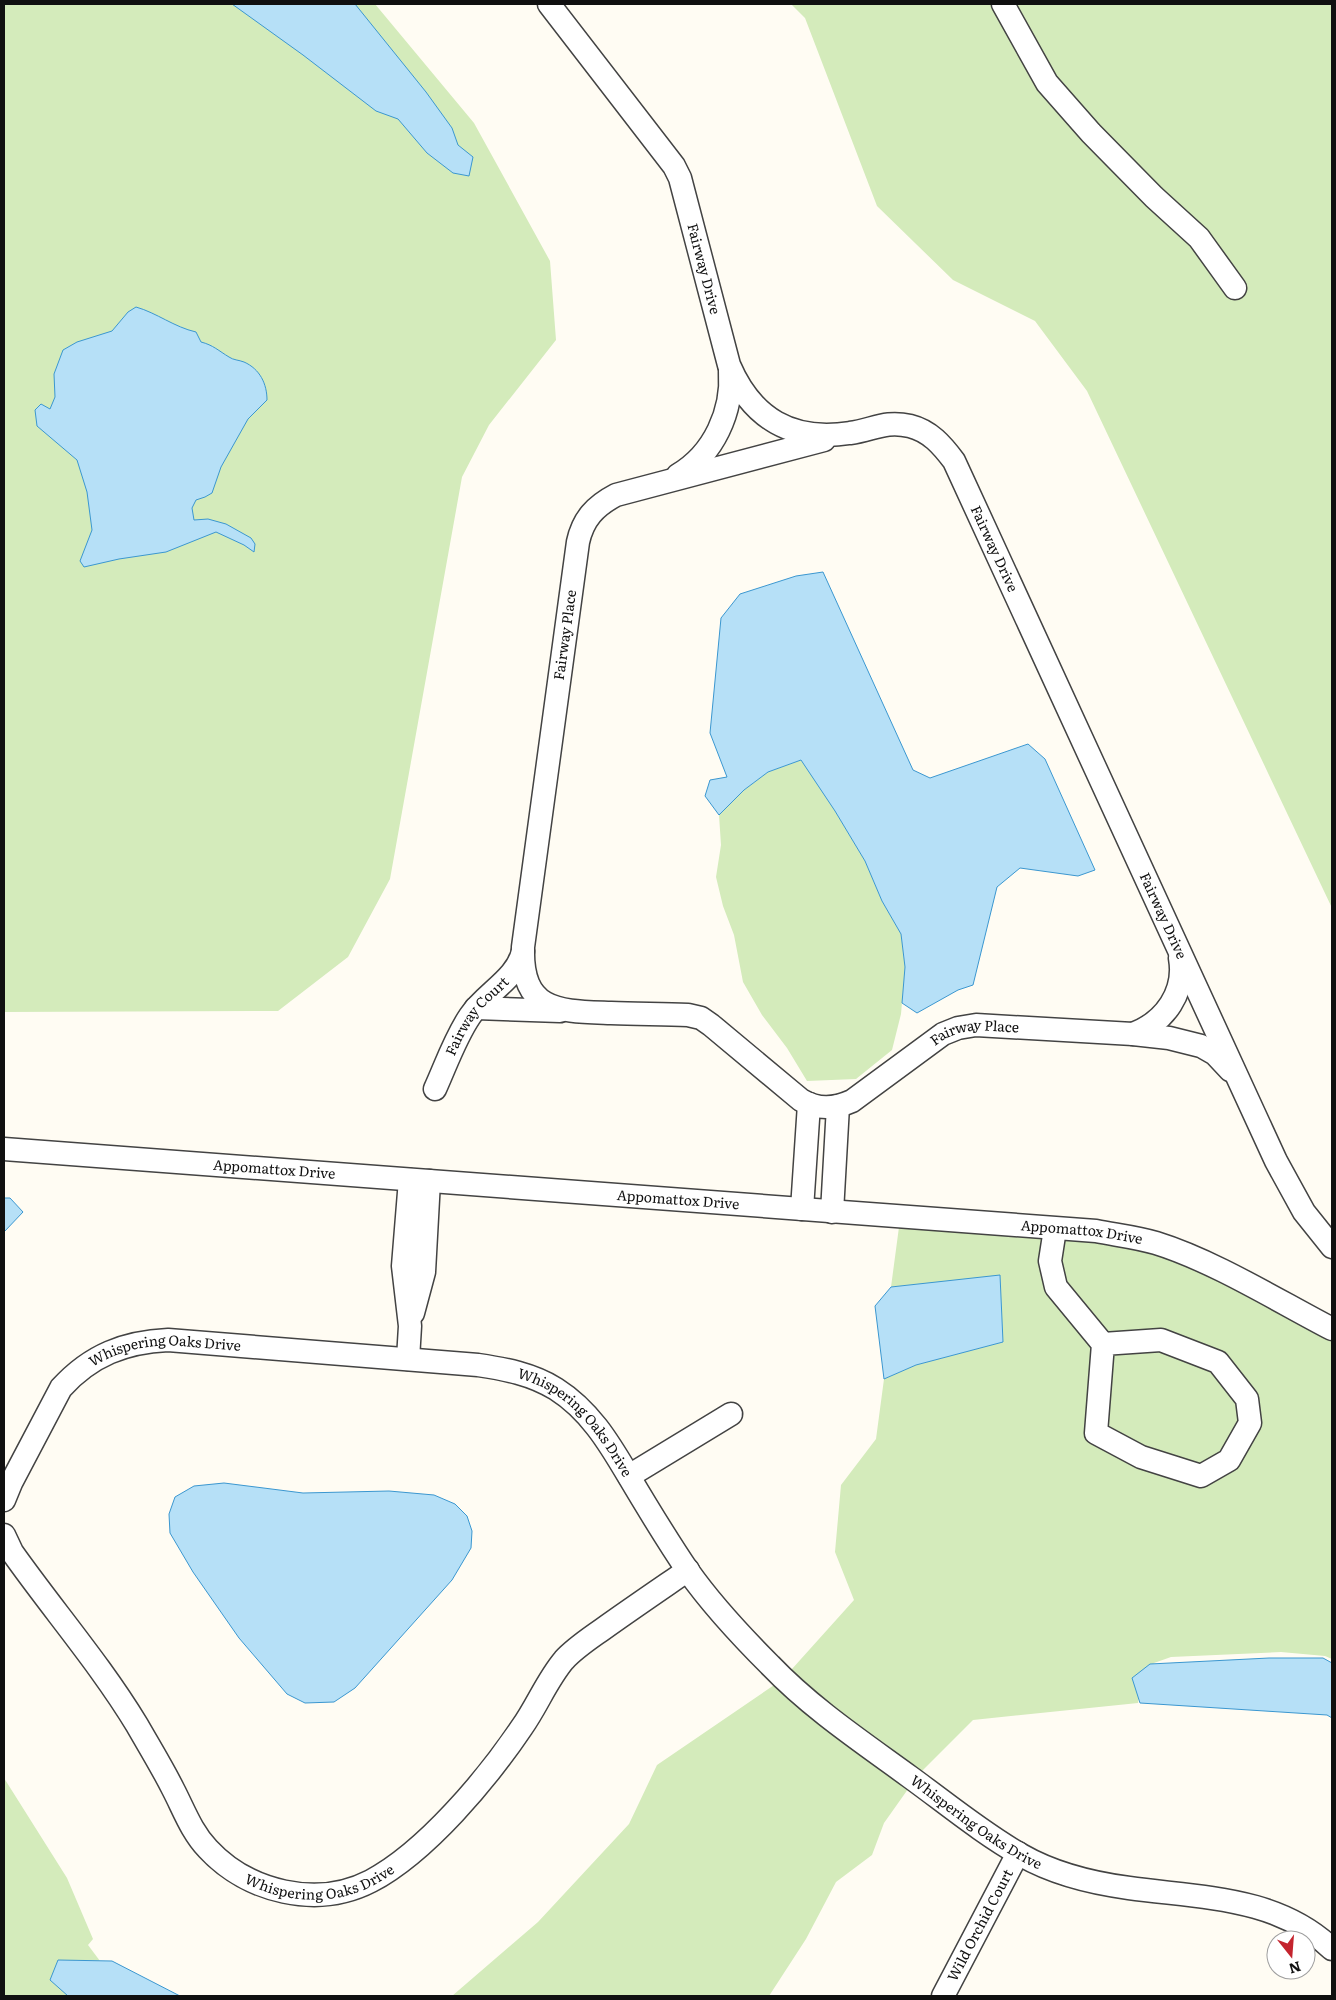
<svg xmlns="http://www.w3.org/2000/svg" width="1336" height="2000" font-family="Literata,serif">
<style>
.green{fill:#d4ebbb}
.water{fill:#b6e0f7;stroke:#3b97d0}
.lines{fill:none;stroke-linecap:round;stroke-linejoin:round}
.minor-casing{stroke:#434343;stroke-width:25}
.minor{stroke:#fff;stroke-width:22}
.labels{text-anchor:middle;stroke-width:5;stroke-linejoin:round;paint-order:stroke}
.street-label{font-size:14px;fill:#101010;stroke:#fff}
</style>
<rect width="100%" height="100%" fill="#fffcf3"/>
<g class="green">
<path d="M 4,4 L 375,4 L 474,123 L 550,261 L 556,340 L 489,425 L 462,477 L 390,879 L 348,957 L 278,1011 L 4,1012 Z"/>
<path d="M 791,4 L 1332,4 L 1332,908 L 1087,391 L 1035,321 L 953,280 L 877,206 L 805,18 Z"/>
<path d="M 801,760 L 835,811 L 865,861 L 882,901 L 901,934 L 905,967 L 901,1014 L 892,1050 L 856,1079 L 807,1081 L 787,1048 L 762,1015 L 743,982 L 734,935 L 723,906 L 716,877 L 721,845 L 719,815 L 744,790 L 768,772 Z"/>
<path d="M 899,1227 L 1095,1242 L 1131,1247 L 1172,1260 L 1220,1282 L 1332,1340 L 1332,1659 L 1325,1656 L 1281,1652 L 1171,1657 L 1154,1663 L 1141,1685 L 1138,1703 L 973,1720 L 918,1775 L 884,1823 L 872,1855 L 836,1882 L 806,1939 L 769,1996 L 452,1996 L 538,1922 L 629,1824 L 657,1765 L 783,1679 L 854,1600 L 835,1552 L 841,1485 L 876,1439 L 884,1379 L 916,1365 L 1003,1342 L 1000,1276 L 891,1287 Z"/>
<path d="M 4,1778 L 67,1878 L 93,1939 L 88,1945 L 100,1961 L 76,1960 L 57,1985 L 68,1996 L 4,1996 Z"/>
</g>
<g class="water">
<path d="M 232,4 L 355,4 L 426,92 L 452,128 L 458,145 L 473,157 L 469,176 L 453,173 L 427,153 L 398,119 L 376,111 L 303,55 Z"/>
<path d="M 136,307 C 157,313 174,327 196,332 L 201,342 C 213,345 219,351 229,357 C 233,360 239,360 244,362 C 260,369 267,384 267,400 L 248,419 L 221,467 L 212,493 L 205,497 L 196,500 L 192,508 L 194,520 L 208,519 L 226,524 L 251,538 L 255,544 L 254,552 L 244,545 L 216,532 L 166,552 L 119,559 L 84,567 L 80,561 L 92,530 L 87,492 L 77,460 L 37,426 L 35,410 L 41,404 L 50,409 L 55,397 L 54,374 L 63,350 L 77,342 L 112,331 L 128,312 Z"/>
<path d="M 823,572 L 913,770 L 930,778 L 1028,744 L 1045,759 L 1095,870 L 1078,876 L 1020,868 L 997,887 L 973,985 L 958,990 L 917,1013 L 902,1003 L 905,967 L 901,934 L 882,901 L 865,861 L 835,811 L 801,760 L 768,772 L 744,790 L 719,815 L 705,796 L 710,780 L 727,777 L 710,733 L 721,618 L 740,594 L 796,576 Z"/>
<path d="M 4,1198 L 10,1198 L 23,1212 L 4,1232 Z"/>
<path d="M 1000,1275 L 1003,1342 L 916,1365 L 884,1379 L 875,1306 L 891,1287 Z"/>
<path d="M 224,1483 L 303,1493 L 389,1491 L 434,1495 L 455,1504 L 467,1516 L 472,1531 L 471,1548 L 452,1580 L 355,1688 L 334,1702 L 305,1703 L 287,1694 L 239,1638 L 193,1572 L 170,1533 L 169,1514 L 175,1497 L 194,1486 Z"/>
<path d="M 1269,1658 L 1323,1658 L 1332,1663 L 1332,1718 L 1327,1715 L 1140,1703 L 1132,1678 L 1150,1664 Z"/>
<path d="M 58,1960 L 112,1961 L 180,1996 L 68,1996 L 50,1980 Z"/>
</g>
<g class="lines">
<defs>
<g id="minor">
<path id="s1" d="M 549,4 L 674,166 L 680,178 L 729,365 C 752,419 792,442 850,433 C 873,430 885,420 910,426 C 930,431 942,445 954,461 L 1276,1161 L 1304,1212 L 1332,1247"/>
<path d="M 1003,4 L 1047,83 L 1091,133 L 1154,197 L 1199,238 L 1235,288"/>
<path id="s2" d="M 824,440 L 616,495 C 595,506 583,519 578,542 L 523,947 C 521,1013 560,1011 611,1013 C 637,1014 662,1014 688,1015 L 701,1018 L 711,1025 L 801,1100 C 818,1110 834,1109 852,1101 L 943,1034 L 958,1028 L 976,1025 L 1133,1034 L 1169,1038 L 1201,1046 L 1215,1054 L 1230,1070"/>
<path d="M 678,475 C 714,454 733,411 730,371"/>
<path d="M 476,1008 L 560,1011"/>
<path d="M 1133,1034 C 1165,1022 1186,992 1180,958"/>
<path id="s3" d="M 435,1089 C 446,1065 455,1038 470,1016 C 485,993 517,979 523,951"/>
<path id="s4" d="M 4,1149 L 1096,1231 C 1116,1235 1136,1237 1156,1243 C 1214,1261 1278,1301 1332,1329"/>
<path d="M 802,1209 L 809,1104"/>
<path d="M 832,1212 L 838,1106"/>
<path d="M 1055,1229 L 1050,1261 L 1056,1287 L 1103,1344 L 1096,1433 L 1141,1457 L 1201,1476 L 1229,1460 L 1250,1423 L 1247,1399 L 1218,1362 L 1161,1340 L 1103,1344"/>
<path d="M 413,1313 L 424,1272 L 429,1181"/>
<path d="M 408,1359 L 410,1326 L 403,1266 L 410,1180"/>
<path d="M 629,1476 L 731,1414"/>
<path id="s5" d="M 4,1500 L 11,1483 L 61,1388 C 91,1355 125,1342 168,1340 L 478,1365 C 505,1369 532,1374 556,1389 C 589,1410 608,1441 628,1475 C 647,1507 667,1540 688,1571 C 712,1605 741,1636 770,1665 C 811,1708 862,1742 910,1777 C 946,1803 982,1833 1021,1855 C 1054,1874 1091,1883 1129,1888 C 1200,1898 1277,1896 1332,1949"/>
<path id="s6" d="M 4,1535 L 12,1552 C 53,1610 100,1664 137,1725 C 149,1746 162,1767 173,1789 C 184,1810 191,1831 208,1849 C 248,1892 317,1909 371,1881 C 426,1852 487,1779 522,1727 C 537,1706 547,1680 564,1660 C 575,1648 589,1639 603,1629 C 631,1609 659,1590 688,1570"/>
<path id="s7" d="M 943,1996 L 1018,1853"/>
</g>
</defs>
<use href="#minor" class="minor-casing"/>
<use href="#minor" class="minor"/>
</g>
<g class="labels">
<g class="street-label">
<text dy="5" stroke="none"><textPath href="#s1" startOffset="312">Fairway Drive</textPath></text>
<text dy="5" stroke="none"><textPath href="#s1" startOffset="778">Fairway Drive</textPath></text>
<text transform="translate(565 635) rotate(-82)" y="5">Fairway Place</text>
<text dy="5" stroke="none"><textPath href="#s1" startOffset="1182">Fairway Drive</textPath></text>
<text dy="5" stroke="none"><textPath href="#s3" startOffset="85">Fairway Court</textPath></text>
<text dy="5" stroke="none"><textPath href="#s2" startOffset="1235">Fairway Place</textPath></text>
<text dy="5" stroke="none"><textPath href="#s4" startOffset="271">Appomattox Drive</textPath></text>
<text dy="5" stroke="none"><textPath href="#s4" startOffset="676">Appomattox Drive</textPath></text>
<text dy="5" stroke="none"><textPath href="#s4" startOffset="1081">Appomattox Drive</textPath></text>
<text dy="5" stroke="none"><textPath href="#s5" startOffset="242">Whispering Oaks Drive</textPath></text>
<text dy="5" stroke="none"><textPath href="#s5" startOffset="676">Whispering Oaks Drive</textPath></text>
<text dy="5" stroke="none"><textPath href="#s5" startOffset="1251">Whispering Oaks Drive</textPath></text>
<text dy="5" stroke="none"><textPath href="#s6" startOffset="501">Whispering Oaks Drive</textPath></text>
<text dy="5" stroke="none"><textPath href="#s7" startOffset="80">Wild Orchid Court</textPath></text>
</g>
</g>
<rect width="1336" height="2000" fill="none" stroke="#101010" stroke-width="10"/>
<g transform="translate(1291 1955) rotate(163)"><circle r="24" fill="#ffffff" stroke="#9f9f9f"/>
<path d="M0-4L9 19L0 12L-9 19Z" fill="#c4242e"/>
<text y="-8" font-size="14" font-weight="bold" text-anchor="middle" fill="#101010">N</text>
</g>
</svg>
